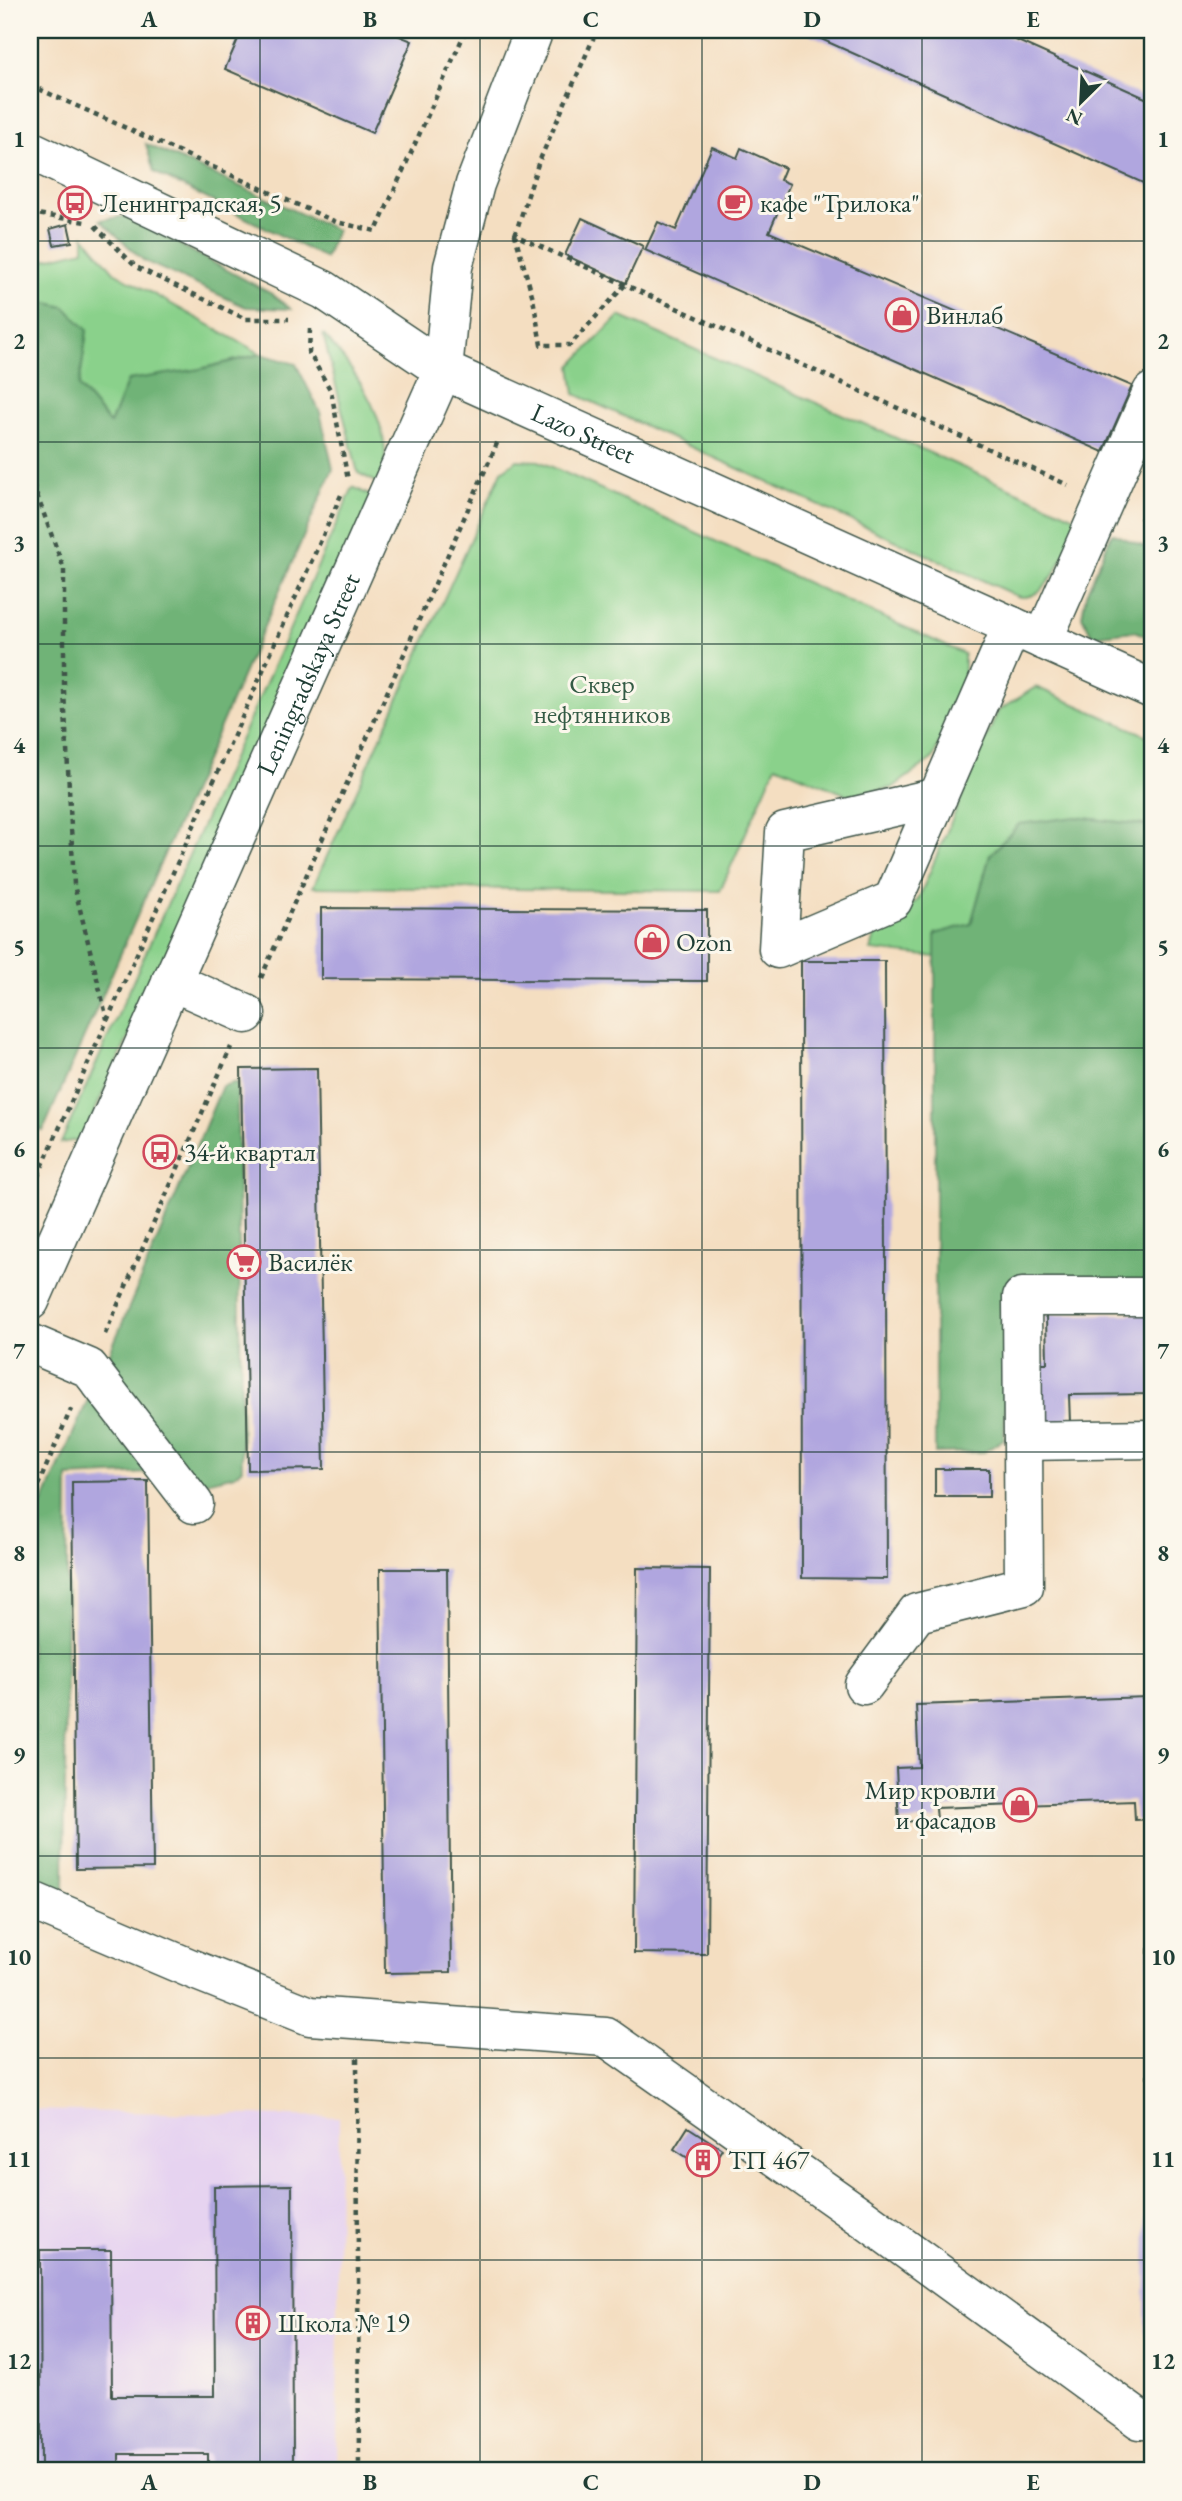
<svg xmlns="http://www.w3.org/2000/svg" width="1182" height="2501" font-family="'EB Garamond',serif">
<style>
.built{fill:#e6d3f0}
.green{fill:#8ad18b;stroke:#548760;stroke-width:2}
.forest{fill:#6fb377;stroke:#477856;stroke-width:2}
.building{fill:#b0a6df}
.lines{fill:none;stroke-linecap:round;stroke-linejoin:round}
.minor-casing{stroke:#3f5549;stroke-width:41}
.major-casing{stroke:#3f5549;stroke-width:41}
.path{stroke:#3f5549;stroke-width:4.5;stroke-dasharray:5 5;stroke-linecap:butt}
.minor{stroke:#fff;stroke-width:38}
.major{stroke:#fff;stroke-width:38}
.grid{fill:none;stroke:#1f3d34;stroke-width:2;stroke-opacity:0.55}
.labels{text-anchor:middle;stroke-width:6;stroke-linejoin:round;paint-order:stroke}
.poi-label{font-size:26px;fill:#1f3d34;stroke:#fbf7ec;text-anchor:start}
.street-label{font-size:26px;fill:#1f3d34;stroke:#fbf7ec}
.park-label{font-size:26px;fill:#345b45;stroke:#fbf7ec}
.neatline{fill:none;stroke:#1f3d34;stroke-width:2.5}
.grid-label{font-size:23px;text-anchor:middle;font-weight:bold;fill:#1f3d34}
</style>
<rect width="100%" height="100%" fill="#fbf7ec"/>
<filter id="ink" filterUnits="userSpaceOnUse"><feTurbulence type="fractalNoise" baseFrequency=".0143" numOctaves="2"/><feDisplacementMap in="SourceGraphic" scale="14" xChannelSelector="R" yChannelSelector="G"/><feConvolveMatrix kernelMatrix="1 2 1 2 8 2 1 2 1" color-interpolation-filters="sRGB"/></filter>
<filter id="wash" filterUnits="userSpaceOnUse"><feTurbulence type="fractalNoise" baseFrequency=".00686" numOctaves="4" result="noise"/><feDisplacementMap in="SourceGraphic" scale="28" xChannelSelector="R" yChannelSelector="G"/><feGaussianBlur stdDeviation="1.57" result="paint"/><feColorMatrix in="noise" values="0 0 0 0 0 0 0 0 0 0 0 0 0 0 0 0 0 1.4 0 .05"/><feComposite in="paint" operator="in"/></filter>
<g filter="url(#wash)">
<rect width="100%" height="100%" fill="#f4dec1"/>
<path class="built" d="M 30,2110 L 339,2117 L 337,2471 L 30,2471 Z"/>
<g class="green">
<path d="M 84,236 L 114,272 L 261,354 L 200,369 L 110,424 L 79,387 L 87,330 L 64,307 L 30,299 L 30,263 L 84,250 Z"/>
<path d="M 619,316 L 1080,519 C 1069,542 1052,598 1022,597 C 1017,597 1010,593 1006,591 L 575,394 L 571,366 Z"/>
<path d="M 323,334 C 359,375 397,428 382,485 L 358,473 Z"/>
<path d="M 517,460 L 539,461 L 964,654 L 964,684 L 933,758 L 892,788 L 847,795 L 776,765 L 720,891 L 313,887 L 502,471 Z"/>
<path d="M 353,487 L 375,498 L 82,1139 L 61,1143 Z"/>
<path d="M 1036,687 L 1152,738 L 1152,826 L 1076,817 L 990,855 L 971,924 L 935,934 L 935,957 L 871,950 L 875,935 L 918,900 L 998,711 Z"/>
</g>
<g class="forest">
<path d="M 146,144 L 337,230 L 325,258 L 154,172 Z"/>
<path d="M 126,216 L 272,294 L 291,309 L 246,307 L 144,261 L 100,220 Z"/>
<path d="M 30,299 L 65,307 L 87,330 L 79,387 L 110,424 L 128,380 L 200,369 L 261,354 L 296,364 L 320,412 L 333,469 L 43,1131 L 30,1125 Z"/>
<path d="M 1112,533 L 1152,550 L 1152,638 L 1134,631 L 1092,636 L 1082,616 L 1086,594 Z"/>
<path d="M 1076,817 L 1152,826 L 1152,1287 L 1011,1286 L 1004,1439 L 984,1452 L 935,1453 L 935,934 L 971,924 L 990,855 L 1019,824 Z"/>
<path d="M 237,1082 L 242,1469 L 235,1475 L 198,1484 L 103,1369 L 222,1086 Z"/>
<path d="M 89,1397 L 150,1473 L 68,1477 L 64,1891 L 30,1876 L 30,1533 Z"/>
</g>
<g id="blocks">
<g class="building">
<path d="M 242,30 L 385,30 L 412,41 L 372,133 L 225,69 Z"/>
<path d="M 801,30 L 993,30 L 1152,101 L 1152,187 Z"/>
<path d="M 712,147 L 737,158 L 741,148 L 785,168 L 780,180 L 790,184 L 769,232 L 1132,386 L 1103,452 L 645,250 L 658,222 L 676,230 Z"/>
<path d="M 582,218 L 643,246 L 626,283 L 565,255 Z"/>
<path d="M 68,224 L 72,242 L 54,245 L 50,229 Z"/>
<path d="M 32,228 L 38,253 L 30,255 L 30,229 Z"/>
<path d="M 321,908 L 707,910 L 707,981 L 321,979 Z"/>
<path d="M 801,961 L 885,961 L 887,1579 L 802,1578 Z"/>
<path d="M 317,1068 L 324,1469 L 248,1470 L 241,1069 Z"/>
<path d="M 1152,1314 L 1152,1394 L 1069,1395 L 1070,1423 L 1034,1423 L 1034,1363 L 1047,1363 L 1046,1315 Z"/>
<rect x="935" y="1469" width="54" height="28"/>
<path d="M 148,1481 L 153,1868 L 76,1869 L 72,1482 Z"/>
<path d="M 637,1568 L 710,1569 L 707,1954 L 634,1953 Z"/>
<path d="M 380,1569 L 447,1569 L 451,1972 L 385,1973 Z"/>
<path d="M 1147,1697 L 1149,1767 L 1152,1767 L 1152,1819 L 1135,1820 L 1134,1801 L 936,1808 L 937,1820 L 899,1822 L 896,1768 L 919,1767 L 916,1705 Z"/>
<path d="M 1148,1949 L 1152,1949 L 1152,2337 L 1145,2337 Z"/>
<path d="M 688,2127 L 722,2149 L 708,2171 L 674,2149 Z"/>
<path d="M 292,2185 L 293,2471 L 208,2471 L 208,2454 L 119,2454 L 119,2471 L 41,2471 L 40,2250 L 111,2250 L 112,2396 L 215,2396 L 214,2186 Z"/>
</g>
</g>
</g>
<g filter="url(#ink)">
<use href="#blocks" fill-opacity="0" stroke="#3f5549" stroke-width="2"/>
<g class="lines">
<defs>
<g id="minor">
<path d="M 30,150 L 324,290 L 443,370"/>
<path d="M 1043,640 L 1152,392"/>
<path d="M 938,797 L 785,832 L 778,949 L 893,900 L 1012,626"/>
<path d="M 171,981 L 246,1014"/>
<path d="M 30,1343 L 89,1368 L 194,1504"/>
<path d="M 1023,1441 L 1152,1439"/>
<path d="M 864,1685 L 917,1613 L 1024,1586 L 1022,1297 L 1152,1297"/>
<path d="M 30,1900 L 192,1969 L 310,2016 L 606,2037 L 866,2220 L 1140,2420 L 1152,2420"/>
</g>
<g id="major">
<path id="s1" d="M 443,370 L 1152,689"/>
<path id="s2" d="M 30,1301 L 443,370 L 453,267 L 475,184 L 534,30"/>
</g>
</defs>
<use href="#minor" class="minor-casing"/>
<use href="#major" class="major-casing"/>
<g class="path">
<path d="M 30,85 L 336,222 L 376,231 L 466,30"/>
<path d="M 30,215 L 37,214 L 85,222"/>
<path d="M 95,226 L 136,267 L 246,319 L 289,319"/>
<path d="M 515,235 L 538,164 L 597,30"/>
<path d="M 625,285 L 570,345 L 541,345 L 533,298 L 515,235 L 1068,485"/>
<path d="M 310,329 L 309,353 L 331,391 L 348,480"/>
<path d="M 30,476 L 64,569 L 64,691 L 74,885 L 107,1019"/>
<path d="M 1140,517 L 1152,522"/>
<path d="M 261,978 L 498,441"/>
<path d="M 30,1194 L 341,495"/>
<path d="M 105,1334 L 231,1047"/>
<path d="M 30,1504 L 71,1409"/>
<path d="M 357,2058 L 359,2471"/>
</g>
<use href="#minor" class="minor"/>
<use href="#major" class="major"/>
</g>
</g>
<path class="grid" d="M 260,30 L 260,2471M 480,30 L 480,2471M 702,30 L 702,2471M 922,30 L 922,2471M 30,241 L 1152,241M 30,442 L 1152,442M 30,644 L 1152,644M 30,846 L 1152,846M 30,1048 L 1152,1048M 30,1250 L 1152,1250M 30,1452 L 1152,1452M 30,1654 L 1152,1654M 30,1856 L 1152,1856M 30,2058 L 1152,2058M 30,2260 L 1152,2260"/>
<defs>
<symbol id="bus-ring" viewBox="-11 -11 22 22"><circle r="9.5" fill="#fbf7ec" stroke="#d1495b" stroke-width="1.5"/><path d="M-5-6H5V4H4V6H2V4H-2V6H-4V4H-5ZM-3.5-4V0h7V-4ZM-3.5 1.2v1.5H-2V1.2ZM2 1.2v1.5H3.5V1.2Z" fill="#d1495b"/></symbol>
<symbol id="cafe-ring" viewBox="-11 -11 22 22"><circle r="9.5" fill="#fbf7ec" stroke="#d1495b" stroke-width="1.5"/><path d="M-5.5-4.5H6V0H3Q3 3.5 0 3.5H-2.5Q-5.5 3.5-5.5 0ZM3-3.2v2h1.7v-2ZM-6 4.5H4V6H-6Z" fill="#d1495b"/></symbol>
<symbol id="shop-ring" viewBox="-11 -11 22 22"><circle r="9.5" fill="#fbf7ec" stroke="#d1495b" stroke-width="1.5"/><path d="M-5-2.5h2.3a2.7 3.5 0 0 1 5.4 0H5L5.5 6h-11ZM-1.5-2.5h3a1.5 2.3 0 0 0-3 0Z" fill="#d1495b"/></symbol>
<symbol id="supermarket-ring" viewBox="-11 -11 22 22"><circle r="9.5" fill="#fbf7ec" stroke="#d1495b" stroke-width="1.5"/><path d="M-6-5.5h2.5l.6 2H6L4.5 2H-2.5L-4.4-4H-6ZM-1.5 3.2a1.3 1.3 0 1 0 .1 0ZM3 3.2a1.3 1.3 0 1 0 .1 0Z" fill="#d1495b"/></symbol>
<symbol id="building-ring" viewBox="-11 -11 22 22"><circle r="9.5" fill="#fbf7ec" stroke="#d1495b" stroke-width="1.5"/><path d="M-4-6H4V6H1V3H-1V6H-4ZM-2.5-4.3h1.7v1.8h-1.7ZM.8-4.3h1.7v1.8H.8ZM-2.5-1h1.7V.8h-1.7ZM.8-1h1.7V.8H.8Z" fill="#d1495b"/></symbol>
</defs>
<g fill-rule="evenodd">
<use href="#bus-ring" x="56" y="184" width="38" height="38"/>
<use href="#cafe-ring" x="716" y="184" width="38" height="38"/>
<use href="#shop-ring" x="883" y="296" width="38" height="38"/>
<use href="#shop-ring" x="633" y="923" width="38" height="38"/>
<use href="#bus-ring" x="141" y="1133" width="38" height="38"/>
<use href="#supermarket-ring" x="225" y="1243" width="38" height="38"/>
<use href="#shop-ring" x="1001" y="1786" width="38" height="38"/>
<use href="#building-ring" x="684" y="2141" width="38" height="38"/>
<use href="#building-ring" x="234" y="2304" width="38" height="38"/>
</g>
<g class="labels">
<g class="poi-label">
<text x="100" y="212">Ленинградская, 5</text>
<text x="760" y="212">кафе "Трилока"</text>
<text x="926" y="324">Винлаб</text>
<text x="676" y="951">Ozon</text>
<text x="184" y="1161">34-й квартал</text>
<text x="268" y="1271">Василёк</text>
<text x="996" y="1799" text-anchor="end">Мир кровли<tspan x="996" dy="30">и фасадов</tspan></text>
<text x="728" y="2169">ТП 467</text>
<text x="278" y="2332">Школа № 19</text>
</g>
<g class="street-label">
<text dy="9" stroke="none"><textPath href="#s1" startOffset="154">Lazo Street</textPath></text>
<text dy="9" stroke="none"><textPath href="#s2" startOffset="686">Leningradskaya Street</textPath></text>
</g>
<g class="park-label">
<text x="602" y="693">Сквер<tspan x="602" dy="30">нефтянников</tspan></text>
</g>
</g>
<rect width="1182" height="2501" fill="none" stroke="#fbf7ec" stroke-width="77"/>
<g transform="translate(1081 102) rotate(204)" stroke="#fbf7ec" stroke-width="5" paint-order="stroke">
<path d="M0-5L12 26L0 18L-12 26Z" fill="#1f3d34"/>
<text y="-10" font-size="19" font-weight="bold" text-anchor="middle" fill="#1f3d34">N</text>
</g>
<rect x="38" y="38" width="1106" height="2424" class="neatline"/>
<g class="grid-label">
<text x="149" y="27">A</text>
<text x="370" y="27">B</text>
<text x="591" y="27">C</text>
<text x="812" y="27">D</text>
<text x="1033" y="27">E</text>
<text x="19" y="147">1</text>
<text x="1163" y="147">1</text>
<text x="19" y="349">2</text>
<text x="1163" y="349">2</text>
<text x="19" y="551">3</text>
<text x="1163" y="551">3</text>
<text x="19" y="753">4</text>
<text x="1163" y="753">4</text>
<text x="19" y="955">5</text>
<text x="1163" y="955">5</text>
<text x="19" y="1157">6</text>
<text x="1163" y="1157">6</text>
<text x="19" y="1359">7</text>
<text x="1163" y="1359">7</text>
<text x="19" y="1561">8</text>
<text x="1163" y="1561">8</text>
<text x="19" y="1763">9</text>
<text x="1163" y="1763">9</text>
<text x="19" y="1965">10</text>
<text x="1163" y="1965">10</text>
<text x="19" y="2167">11</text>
<text x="1163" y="2167">11</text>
<text x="19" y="2369">12</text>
<text x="1163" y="2369">12</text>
<text x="149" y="2490">A</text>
<text x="370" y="2490">B</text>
<text x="591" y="2490">C</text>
<text x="812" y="2490">D</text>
<text x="1033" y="2490">E</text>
</g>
</svg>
